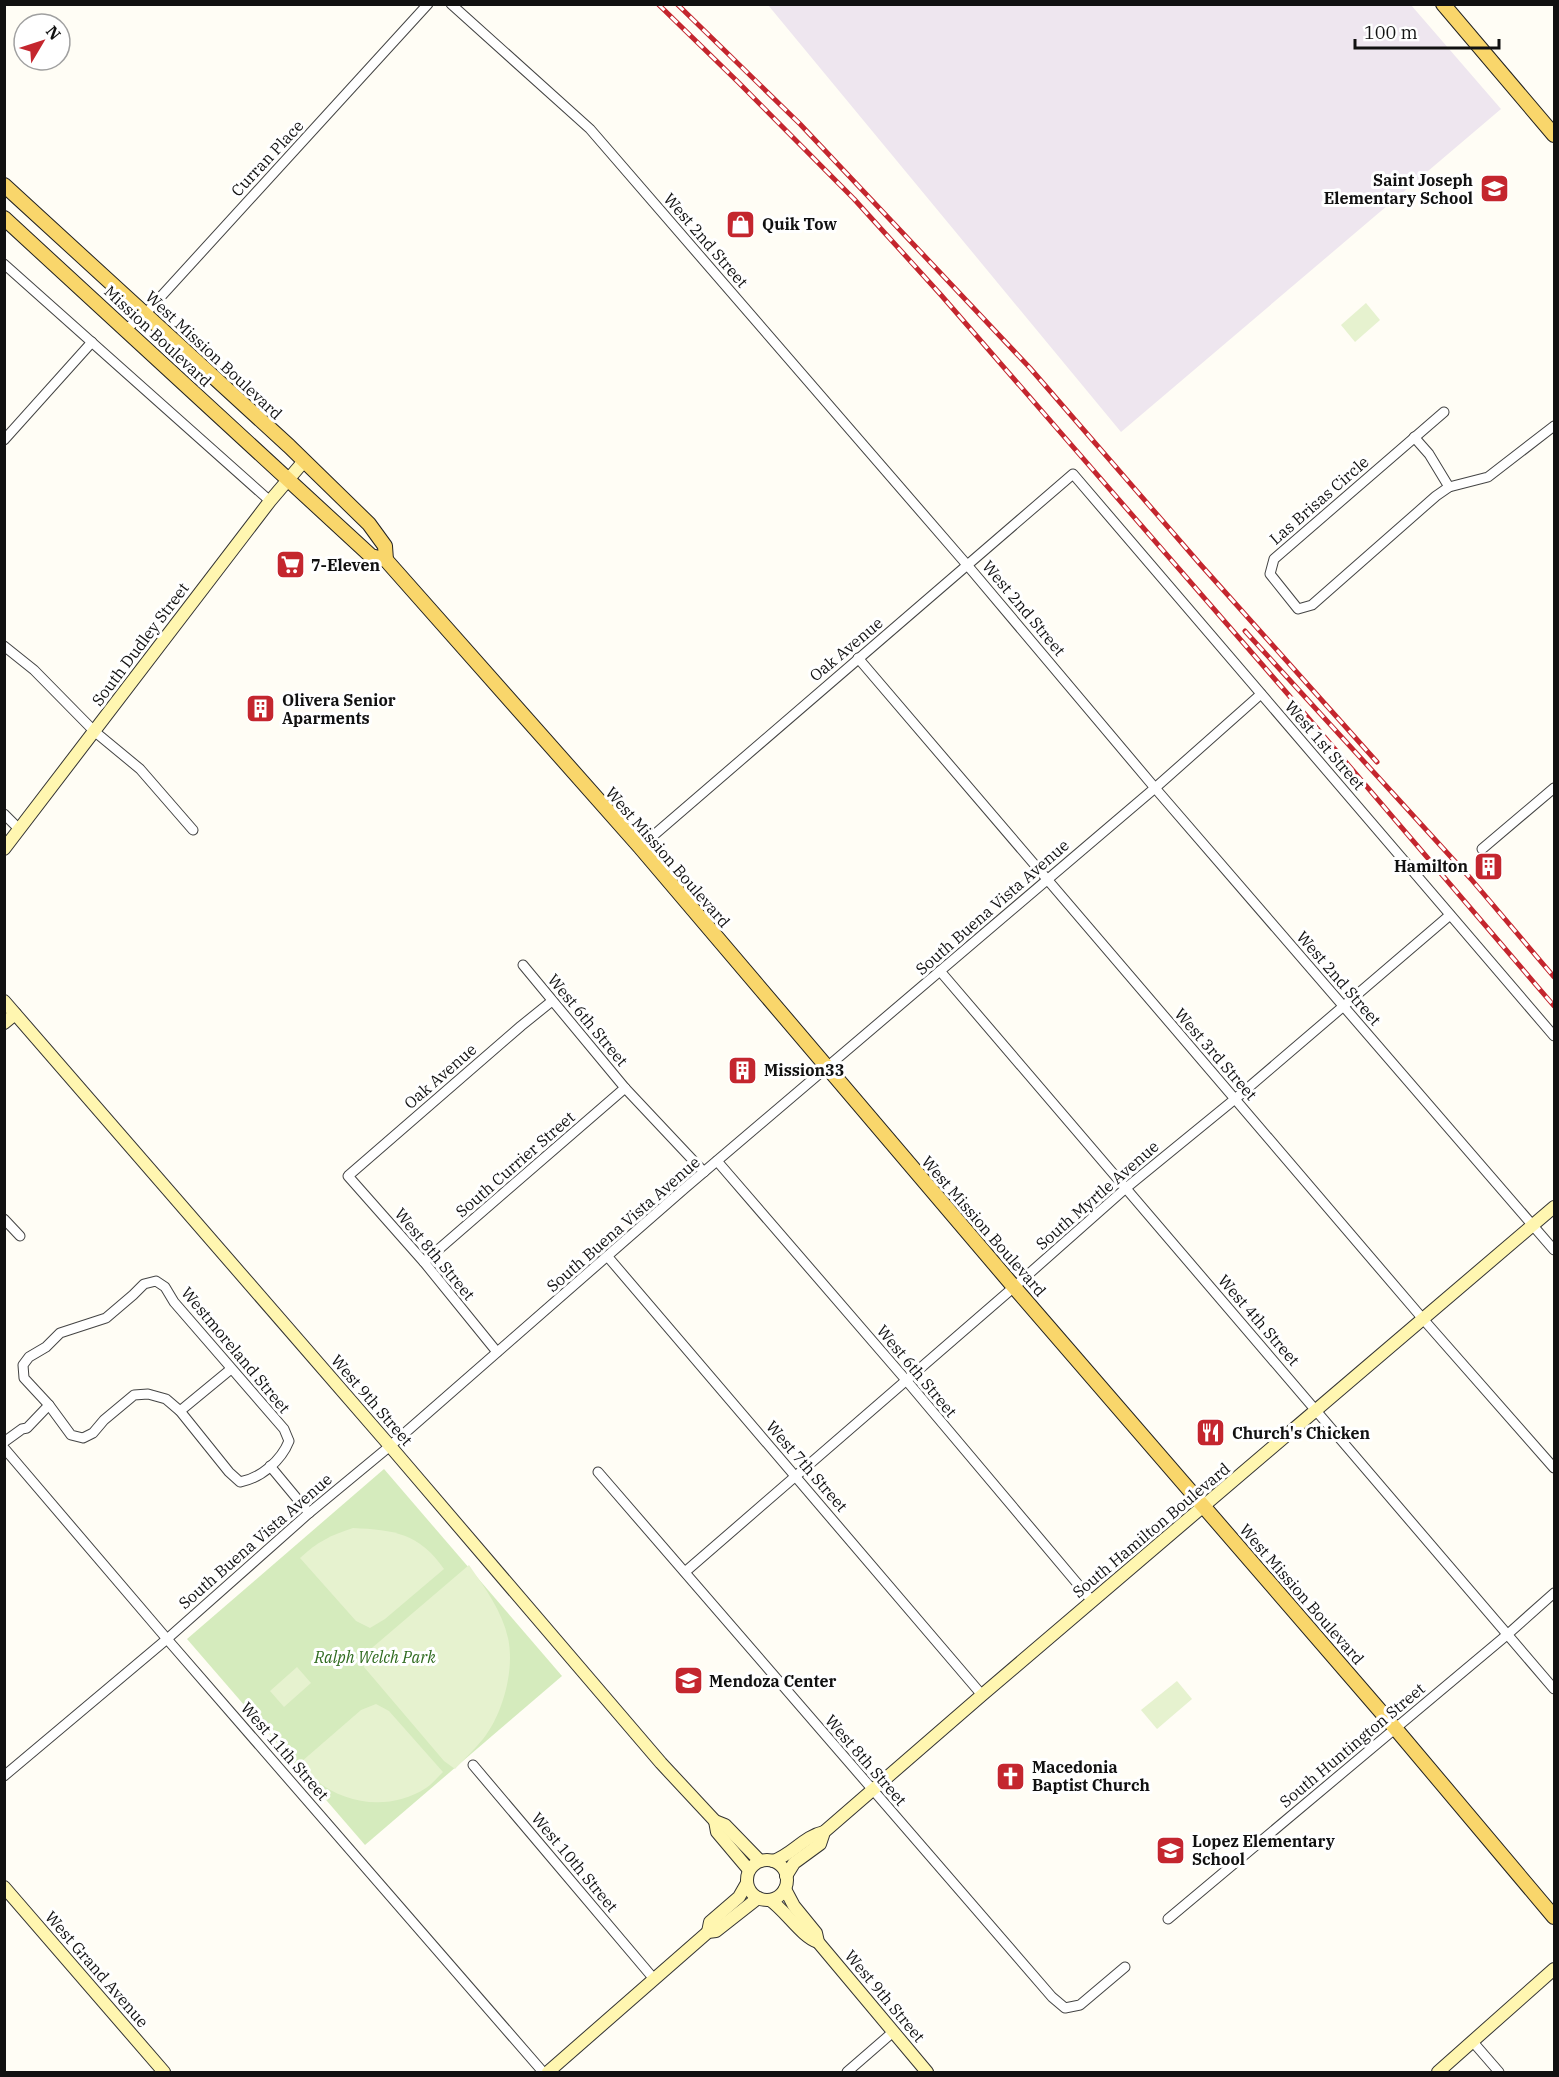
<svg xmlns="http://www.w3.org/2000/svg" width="1559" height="2077" font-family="'IBM Plex Serif',serif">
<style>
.industrial{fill:#eee6ef}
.green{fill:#d5ebbd}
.pitch{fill:#e6f2cf}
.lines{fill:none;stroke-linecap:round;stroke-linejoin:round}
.street-casing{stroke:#444;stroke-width:11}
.secondary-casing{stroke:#333;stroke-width:14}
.primary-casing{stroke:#222;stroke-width:16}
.street{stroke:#fff;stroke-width:9}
.secondary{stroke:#fff6b0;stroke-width:12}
.primary{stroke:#f9d66b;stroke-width:14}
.rail-casing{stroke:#c4262e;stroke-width:5}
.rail{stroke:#fff;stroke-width:3;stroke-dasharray:9;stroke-linecap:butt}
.labels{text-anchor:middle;stroke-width:6;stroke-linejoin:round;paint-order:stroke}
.street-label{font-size:16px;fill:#111;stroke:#fff}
.poi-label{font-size:16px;font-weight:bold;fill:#111;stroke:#fff;text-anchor:start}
.park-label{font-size:16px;font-style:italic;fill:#2f6b1f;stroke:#fff}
</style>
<rect width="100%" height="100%" fill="#fffdf5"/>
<path class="industrial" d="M 768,5 L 1411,5 L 1501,109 L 1121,432 Z"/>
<path class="green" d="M 384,1469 L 562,1676 L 365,1845 L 187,1639 Z"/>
<g class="pitch">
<path d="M 1366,303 L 1380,320 L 1355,342 L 1341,325 Z"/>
<path d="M 353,1528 C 394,1530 419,1533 444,1569 L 385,1619 L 370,1628 L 356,1621 L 300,1558 C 317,1542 331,1535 353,1528 Z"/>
<path d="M 469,1565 C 485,1588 502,1611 508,1638 C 515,1669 503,1714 483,1739 C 475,1749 464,1759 455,1769 L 444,1761 L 364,1667 L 366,1653 Z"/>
<path d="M 297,1667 L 311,1683 L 284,1707 L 270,1691 Z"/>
<path d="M 1177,1681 L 1192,1699 L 1157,1729 L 1141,1710 Z"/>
<path d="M 376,1704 L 389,1711 L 443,1772 C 438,1777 432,1784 426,1788 C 392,1810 347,1806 316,1780 C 310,1776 306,1768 301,1762 L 361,1710 Z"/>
</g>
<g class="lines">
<defs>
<g id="street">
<path d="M 451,4 L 590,129 L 968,566 L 1155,788 L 1554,1250"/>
<path d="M 4,264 L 270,501"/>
<path d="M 126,329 L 145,314 L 428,4"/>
<path d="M 1444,412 L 1274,559 L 1270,574 L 1298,609 L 1312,605 L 1436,496 L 1449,487 L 1488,477 L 1554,426"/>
<path d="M 1414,437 L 1429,454 L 1449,487"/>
<path d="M 4,440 L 92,342"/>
<path d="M 4,646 L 34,670 L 94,731 L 140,769 L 193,830"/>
<path d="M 858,658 L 1423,1319 L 1554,1468"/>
<path d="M 4,814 L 19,829"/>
<path d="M 640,847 L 1073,474 L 1554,1036"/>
<path d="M 1482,849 L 1554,788"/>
<path d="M 523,965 L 625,1088 L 704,1172"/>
<path d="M 940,971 L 1554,1689"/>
<path d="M 717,1161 L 906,1380 L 1092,1601"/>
<path d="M 4,1219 L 20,1236"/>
<path d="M 608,1257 L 982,1695"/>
<path d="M 424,1262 L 625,1088"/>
<path d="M 156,1281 L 165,1287 L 174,1302 L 284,1429 L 289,1441 C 281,1461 261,1478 240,1482 L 229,1472 L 180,1411 L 166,1399 L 148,1394 L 134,1395 L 104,1420 L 93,1433 L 83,1438 L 71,1435 L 49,1405 L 24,1378 L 23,1365 L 29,1357 L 46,1347 L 60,1333 L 106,1318 L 133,1295 L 144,1284 Z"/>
<path d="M 497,1352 L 424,1262 L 348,1176 L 521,1026 L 552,1001"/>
<path d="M 180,1411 L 231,1369"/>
<path d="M 4,1442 L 22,1429 L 27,1428 L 49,1405"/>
<path d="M 4,1448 L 167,1639 L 543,2072"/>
<path d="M 270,1466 L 309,1513"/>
<path d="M 598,1472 L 1052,1997 L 1065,2008 L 1080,2005 L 1125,1967"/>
<path d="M 685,1572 L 1014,1287 L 1126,1188 L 1235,1099 L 1450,915"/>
<path d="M 473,1765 L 654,1979"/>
<path d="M 4,1776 L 167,1639 L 309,1513 L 390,1446 L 685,1188 L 1155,788 L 1261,694"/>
<path d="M 1168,1919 L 1508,1634 L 1554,1593"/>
<path d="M 1473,2042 L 1499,2072"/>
<path d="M 847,2072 L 893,2032"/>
</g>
<g id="secondary">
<path d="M 4,849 L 270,501 L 304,461"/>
<path d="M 4,1001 L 390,1446 L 661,1763 L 715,1821 L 725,1825 L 760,1861"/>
<path d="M 4,1023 L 15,1014"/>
<path d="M 715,1821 L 717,1832 L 749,1870"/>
<circle cx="767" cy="1880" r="20"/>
<path d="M 773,1861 C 792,1855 804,1836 824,1832"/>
<path d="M 786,1876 L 794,1863 L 820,1844 L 824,1832 L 982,1695 L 1554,1207"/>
<path d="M 4,1887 L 164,2072"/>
<path d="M 785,1889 L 794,1906 L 816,1933 L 818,1942 L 927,2072"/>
<path d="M 770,1900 C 786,1911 802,1937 818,1942"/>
<path d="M 708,1932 L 710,1922 L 739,1897 L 747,1883"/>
<path d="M 548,2072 L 708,1932 L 716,1931 L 758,1898"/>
<path d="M 1438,2072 L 1554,1969"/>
</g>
<g id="primary">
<path d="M 1443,4 L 1554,135"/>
<path d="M 4,185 L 289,446 L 369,524 L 385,546 L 386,560"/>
<path d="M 4,218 L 371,556 L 386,560 L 640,847 L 1014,1287 L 1395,1728 L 1554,1917"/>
</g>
</defs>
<use href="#street" class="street-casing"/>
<use href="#secondary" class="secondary-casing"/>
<use href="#primary" class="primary-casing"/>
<use href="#street" class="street"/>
<use href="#secondary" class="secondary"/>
<use href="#primary" class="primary"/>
<defs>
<g id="rail">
<path d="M 658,4 L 738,82 L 854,199 L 941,295 L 1286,692 L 1554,1006"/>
<path d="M 677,4 L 800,124 L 1030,368 L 1200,564 L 1377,762"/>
<path d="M 1245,631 L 1471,879 L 1554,977"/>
</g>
</defs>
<use href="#rail" class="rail-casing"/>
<use href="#rail" class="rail"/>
</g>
<defs>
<symbol id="school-square" viewBox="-11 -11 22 22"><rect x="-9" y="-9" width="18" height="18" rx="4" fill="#c4262e" stroke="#fff"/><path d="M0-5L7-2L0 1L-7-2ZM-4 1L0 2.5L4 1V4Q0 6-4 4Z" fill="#fff"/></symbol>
<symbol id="shop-square" viewBox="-11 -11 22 22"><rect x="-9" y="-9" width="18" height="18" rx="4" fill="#c4262e" stroke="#fff"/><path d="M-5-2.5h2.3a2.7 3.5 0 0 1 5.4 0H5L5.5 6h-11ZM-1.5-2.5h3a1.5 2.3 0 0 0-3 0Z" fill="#fff"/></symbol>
<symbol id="supermarket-square" viewBox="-11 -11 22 22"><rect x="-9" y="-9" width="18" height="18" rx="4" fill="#c4262e" stroke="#fff"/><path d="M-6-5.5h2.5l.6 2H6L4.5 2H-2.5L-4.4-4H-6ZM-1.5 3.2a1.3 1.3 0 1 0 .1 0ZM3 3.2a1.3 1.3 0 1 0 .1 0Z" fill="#fff"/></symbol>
<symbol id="building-square" viewBox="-11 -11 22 22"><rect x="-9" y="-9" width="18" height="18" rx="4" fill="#c4262e" stroke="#fff"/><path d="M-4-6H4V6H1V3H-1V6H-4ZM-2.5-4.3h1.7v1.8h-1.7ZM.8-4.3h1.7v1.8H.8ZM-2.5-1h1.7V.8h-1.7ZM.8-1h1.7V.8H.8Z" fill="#fff"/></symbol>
<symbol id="restaurant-square" viewBox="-11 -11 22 22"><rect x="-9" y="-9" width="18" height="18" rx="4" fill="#c4262e" stroke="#fff"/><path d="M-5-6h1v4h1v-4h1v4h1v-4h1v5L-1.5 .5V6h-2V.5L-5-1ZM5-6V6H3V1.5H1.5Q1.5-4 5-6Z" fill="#fff"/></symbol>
<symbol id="church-square" viewBox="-11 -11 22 22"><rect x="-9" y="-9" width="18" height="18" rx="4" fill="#c4262e" stroke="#fff"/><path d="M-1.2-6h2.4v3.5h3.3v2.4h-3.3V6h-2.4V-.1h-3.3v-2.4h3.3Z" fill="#fff"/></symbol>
</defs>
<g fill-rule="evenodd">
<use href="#school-square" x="1478" y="172" width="33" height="33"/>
<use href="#shop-square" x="724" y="208" width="33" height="33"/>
<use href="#supermarket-square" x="274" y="548" width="33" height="33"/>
<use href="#building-square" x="244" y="692" width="33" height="33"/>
<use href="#building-square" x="1472" y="850" width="33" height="33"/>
<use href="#building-square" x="726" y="1054" width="33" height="33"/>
<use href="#restaurant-square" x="1194" y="1416" width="33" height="33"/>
<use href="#school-square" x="672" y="1664" width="33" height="33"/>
<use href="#church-square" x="994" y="1760" width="33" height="33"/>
<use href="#school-square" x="1154" y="1834" width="33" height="33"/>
</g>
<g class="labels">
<g class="street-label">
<text transform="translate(267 158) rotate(-47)" y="6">Curran Place</text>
<text transform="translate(706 240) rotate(49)" y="6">West 2nd Street</text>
<text transform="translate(158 336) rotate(43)" y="6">Mission Boulevard</text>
<text transform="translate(214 355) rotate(43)" y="6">West Mission Boulevard</text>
<text transform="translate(1319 500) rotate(-41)" y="6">Las Brisas Circle</text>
<text transform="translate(1024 608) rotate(50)" y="6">West 2nd Street</text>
<text transform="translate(140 644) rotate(-53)" y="6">South Dudley Street</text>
<text transform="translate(846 649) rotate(-40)" y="6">Oak Avenue</text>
<text transform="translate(1325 745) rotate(49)" y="6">West 1st Street</text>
<text transform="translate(668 857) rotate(49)" y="6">West Mission Boulevard</text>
<text transform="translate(992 907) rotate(-41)" y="6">South Buena Vista Avenue</text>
<text transform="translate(1339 978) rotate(49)" y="6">West 2nd Street</text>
<text transform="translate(588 1020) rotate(50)" y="6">West 6th Street</text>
<text transform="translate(1216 1054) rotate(49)" y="6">West 3rd Street</text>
<text transform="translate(440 1076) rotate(-41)" y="6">Oak Avenue</text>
<text transform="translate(515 1164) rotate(-41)" y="6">South Currier Street</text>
<text transform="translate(1097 1195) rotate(-41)" y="6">South Myrtle Avenue</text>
<text transform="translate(623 1224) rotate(-41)" y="6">South Buena Vista Avenue</text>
<text transform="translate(984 1226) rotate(49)" y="6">West Mission Boulevard</text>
<text transform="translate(435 1254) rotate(50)" y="6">West 8th Street</text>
<text transform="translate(1259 1320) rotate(49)" y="6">West 4th Street</text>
<text transform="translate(236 1350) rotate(50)" y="6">Westmoreland Street</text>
<text transform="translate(917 1371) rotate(50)" y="6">West 6th Street</text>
<text transform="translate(372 1400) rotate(49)" y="6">West 9th Street</text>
<text transform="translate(807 1466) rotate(49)" y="6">West 7th Street</text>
<text transform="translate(1151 1530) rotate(-40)" y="6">South Hamilton Boulevard</text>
<text transform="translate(255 1541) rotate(-41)" y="6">South Buena Vista Avenue</text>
<text transform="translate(1302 1594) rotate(49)" y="6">West Mission Boulevard</text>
<text transform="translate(1352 1745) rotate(-40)" y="6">South Huntington Street</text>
<text transform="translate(285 1751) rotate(49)" y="6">West 11th Street</text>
<text transform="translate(866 1760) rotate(49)" y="6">West 8th Street</text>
<text transform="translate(575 1862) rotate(50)" y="6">West 10th Street</text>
<text transform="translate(97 1969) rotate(49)" y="6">West Grand Avenue</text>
<text transform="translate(885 1996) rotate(50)" y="6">West 9th Street</text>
</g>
<g class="poi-label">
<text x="1473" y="186" text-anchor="end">Saint Joseph<tspan x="1473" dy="18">Elementary School</tspan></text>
<text x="762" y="230">Quik Tow</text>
<text x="311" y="571">7-Eleven</text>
<text x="282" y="706">Olivera Senior<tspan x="282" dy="18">Aparments</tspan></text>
<text x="1468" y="872" text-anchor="end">Hamilton</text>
<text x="764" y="1076">Mission33</text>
<text x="1232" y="1439">Church's Chicken</text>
<text x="709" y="1687">Mendoza Center</text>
<text x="1032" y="1773">Macedonia<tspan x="1032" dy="18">Baptist Church</tspan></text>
<text x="1192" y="1847">Lopez Elementary<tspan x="1192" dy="18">School</tspan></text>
</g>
<g class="park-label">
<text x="375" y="1663">Ralph Welch Park</text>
</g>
</g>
<rect width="1559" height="2077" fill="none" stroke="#111111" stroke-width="12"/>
<g transform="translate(42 42) rotate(51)"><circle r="28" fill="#ffffff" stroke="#a0a0a0" stroke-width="1.5"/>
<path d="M0-4.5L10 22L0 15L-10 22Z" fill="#c4262e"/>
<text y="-9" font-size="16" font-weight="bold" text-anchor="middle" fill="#111111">N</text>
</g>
<path d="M1355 39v9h144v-9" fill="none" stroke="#111111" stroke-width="3"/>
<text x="1364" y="39" font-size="18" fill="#111111" stroke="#ffffff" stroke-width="4.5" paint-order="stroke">100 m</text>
</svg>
